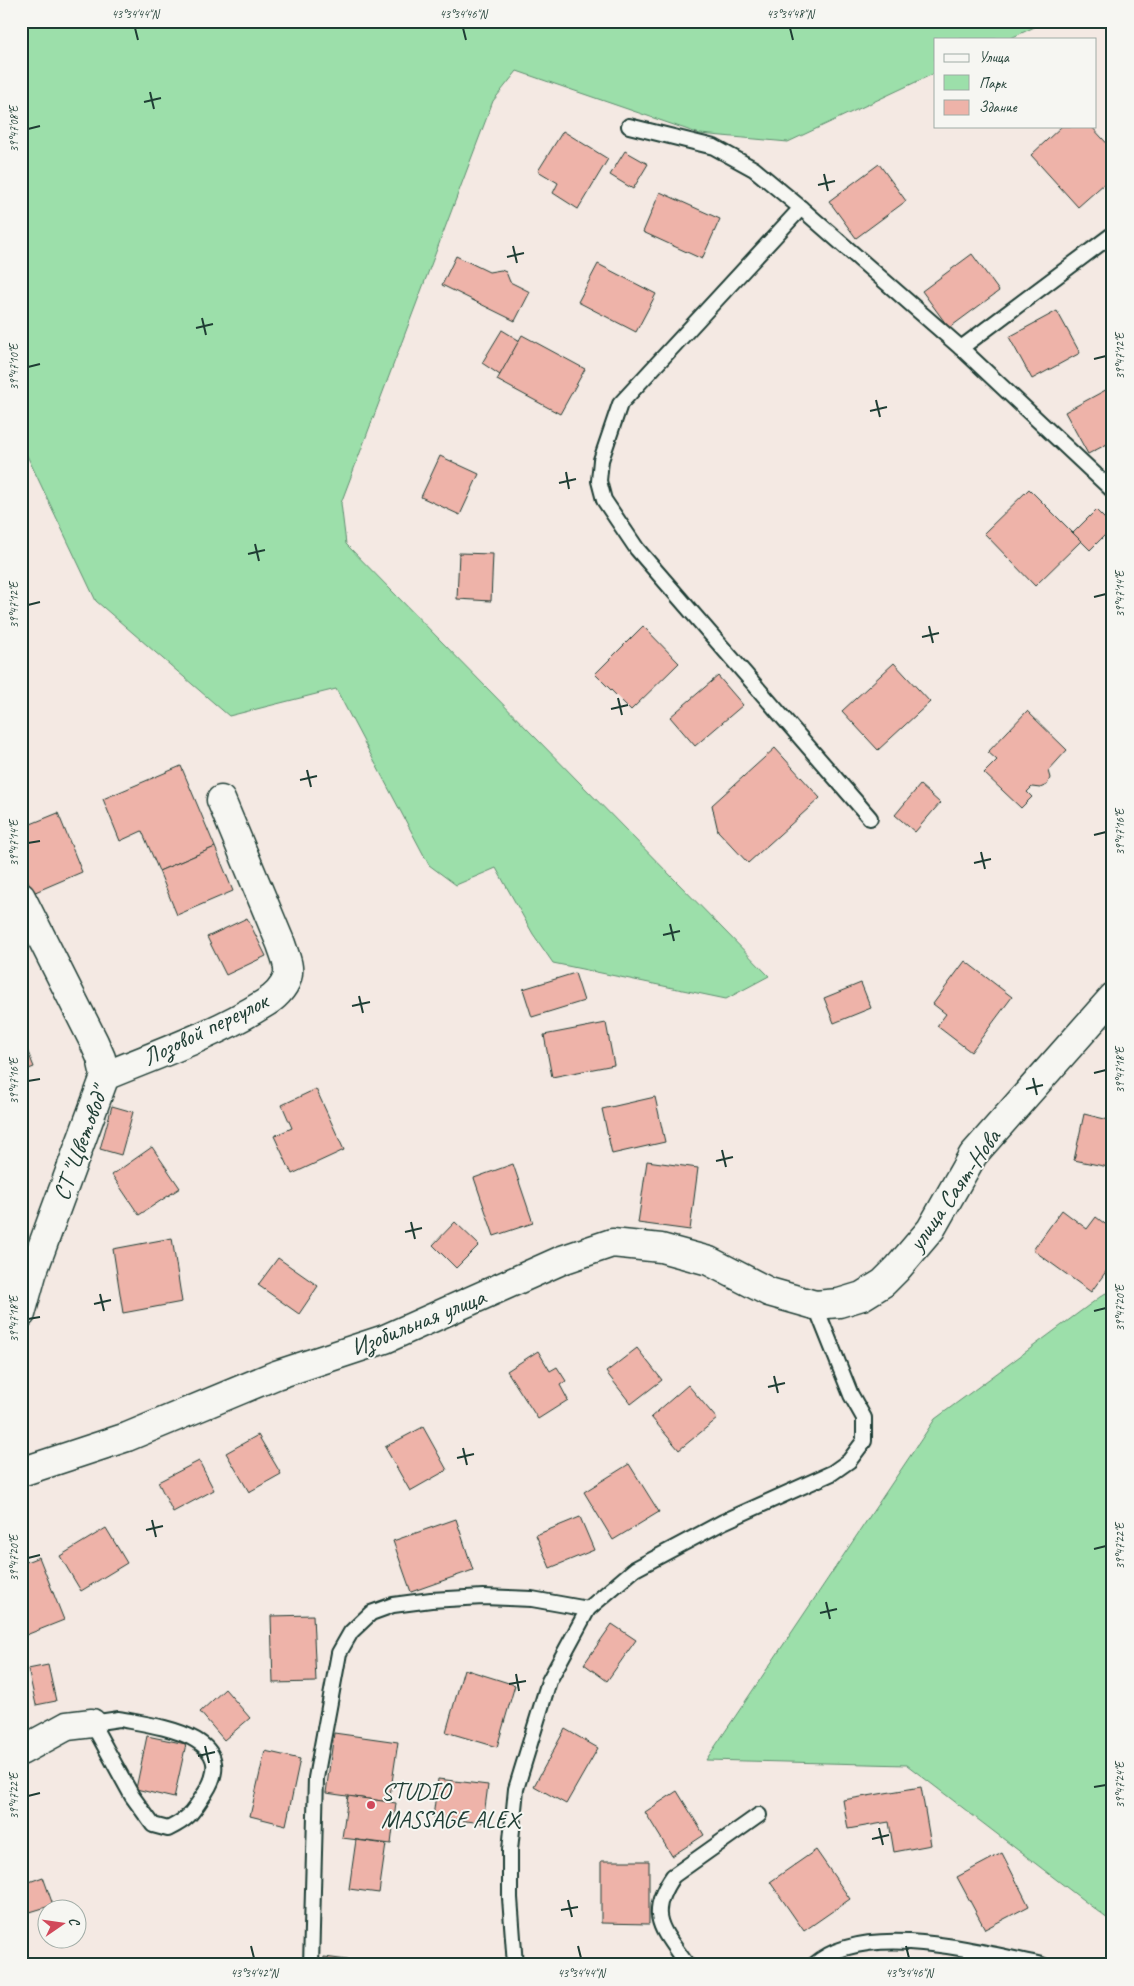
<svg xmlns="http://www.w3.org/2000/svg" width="1134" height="1986" font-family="Caveat,sans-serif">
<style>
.green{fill:#9cdfaa;stroke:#5e8e6f}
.building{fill:#eeb3a9;stroke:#1f3d34}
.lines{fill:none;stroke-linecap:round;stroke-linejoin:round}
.lane-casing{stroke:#1f3d34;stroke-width:18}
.street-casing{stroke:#1f3d34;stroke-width:31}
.secondary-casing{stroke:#1f3d34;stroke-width:31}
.lane{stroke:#f6f6f2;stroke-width:14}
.street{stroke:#f6f6f2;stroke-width:28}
.secondary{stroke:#f6f6f2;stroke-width:28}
.ticks{fill:none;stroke:#1f3d34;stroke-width:2}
.poi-dot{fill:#d1495b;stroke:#f6f6f2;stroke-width:2}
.labels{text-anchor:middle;stroke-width:4;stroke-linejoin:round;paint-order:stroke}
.street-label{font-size:24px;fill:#1f3d34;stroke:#f6f6f2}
.poi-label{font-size:24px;fill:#1f3d34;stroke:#f6f6f2;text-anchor:start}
.neatline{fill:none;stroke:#1f3d34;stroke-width:2}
.ticks-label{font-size:12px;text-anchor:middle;fill:#1f3d34}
</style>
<rect width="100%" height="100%" fill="#f4e9e3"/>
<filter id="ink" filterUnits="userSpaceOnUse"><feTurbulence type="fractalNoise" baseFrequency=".02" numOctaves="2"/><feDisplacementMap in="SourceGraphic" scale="10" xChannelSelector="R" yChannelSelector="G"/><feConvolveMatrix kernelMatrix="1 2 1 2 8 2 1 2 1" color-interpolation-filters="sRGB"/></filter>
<g filter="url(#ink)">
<g class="green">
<path d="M 21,21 L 1047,21 L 1009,39 L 935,39 L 935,73 L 788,142 L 700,134 L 517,71 L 493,101 L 341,503 L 346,544 L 769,976 L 726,999 L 553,963 L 533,934 L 496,868 L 456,885 L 429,865 L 336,689 L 229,716 L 96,601 L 21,443 Z"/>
<path d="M 1113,1290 L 1113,1923 L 907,1765 L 706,1760 L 935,1419 L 1104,1294 Z"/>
</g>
<g class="building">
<path d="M 1062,126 L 1091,126 L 1113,150 L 1113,176 L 1078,207 L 1031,155 Z"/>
<path d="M 563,131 L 608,159 L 578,209 L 553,193 L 558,183 L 538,171 Z"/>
<path d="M 625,151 L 648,164 L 633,189 L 610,175 Z"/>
<path d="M 879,164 L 906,201 L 856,238 L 829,201 Z"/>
<path d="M 660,192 L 720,219 L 702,259 L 643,232 Z"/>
<path d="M 972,254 L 999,291 L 949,328 L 922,291 Z"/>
<path d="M 456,256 L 489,272 L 501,270 L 506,272 L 510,282 L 530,292 L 515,321 L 442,285 Z"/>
<path d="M 598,264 L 656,294 L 636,332 L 578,302 Z"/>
<path d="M 1057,311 L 1080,353 L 1032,379 L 1009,337 Z"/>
<path d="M 502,330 L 520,341 L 500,375 L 482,363 Z"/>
<path d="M 522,335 L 585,369 L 560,414 L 497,380 Z"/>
<path d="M 1113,386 L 1113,441 L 1088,454 L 1065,412 Z"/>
<path d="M 440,456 L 479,474 L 460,515 L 421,497 Z"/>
<path d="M 1029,489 L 1081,541 L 1035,586 L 984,533 Z"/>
<path d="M 1096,510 L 1113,527 L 1090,550 L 1073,533 Z"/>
<path d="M 459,553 L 493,554 L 491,601 L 457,599 Z"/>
<path d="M 643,626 L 679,663 L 631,710 L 595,674 Z"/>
<path d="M 894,663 L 930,702 L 878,750 L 842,711 Z"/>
<path d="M 718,676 L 743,705 L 695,746 L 670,717 Z"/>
<path d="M 1027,711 L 1067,750 L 1048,771 L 1050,778 L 1047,785 L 1040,788 L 1032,787 L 1027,792 L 1032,797 L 1021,808 L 984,773 L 997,760 L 988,752 Z"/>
<path d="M 775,748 L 820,798 L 748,863 L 718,831 L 712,805 Z"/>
<path d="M 181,766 L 215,847 L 159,871 L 142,831 L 120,841 L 103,799 Z"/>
<path d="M 920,785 L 940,803 L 915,832 L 895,815 Z"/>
<path d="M 58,813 L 82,872 L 33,893 L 21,864 L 21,828 Z"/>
<path d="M 215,847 L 233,891 L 177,915 L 159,871 Z"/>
<path d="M 247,918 L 266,956 L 226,975 L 207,937 Z"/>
<path d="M 965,961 L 1012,997 L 971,1052 L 937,1026 L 946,1014 L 933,1004 Z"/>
<path d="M 575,973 L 584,1001 L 532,1017 L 523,989 Z"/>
<path d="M 861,983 L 871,1008 L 834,1023 L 824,998 Z"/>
<path d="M 606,1023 L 614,1065 L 552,1077 L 544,1035 Z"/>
<path d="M 21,1035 L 34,1067 L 21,1072 Z"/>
<path d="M 316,1089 L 344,1150 L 292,1174 L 274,1136 L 292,1128 L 282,1105 Z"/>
<path d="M 655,1097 L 665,1142 L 612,1154 L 602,1109 Z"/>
<path d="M 112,1106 L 133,1112 L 121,1155 L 100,1149 Z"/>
<path d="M 1084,1114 L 1113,1121 L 1113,1168 L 1074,1160 Z"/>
<path d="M 152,1147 L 180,1188 L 139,1215 L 112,1175 Z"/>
<path d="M 647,1161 L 698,1168 L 690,1230 L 638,1223 Z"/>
<path d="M 513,1164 L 533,1223 L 494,1236 L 474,1178 Z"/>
<path d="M 1062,1210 L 1087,1229 L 1096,1217 L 1113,1230 L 1113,1262 L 1091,1292 L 1033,1250 Z"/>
<path d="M 455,1222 L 479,1245 L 456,1268 L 433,1245 Z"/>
<path d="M 172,1238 L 182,1302 L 123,1313 L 113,1249 Z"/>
<path d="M 278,1258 L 318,1286 L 299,1314 L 258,1285 Z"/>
<path d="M 637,1348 L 662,1380 L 631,1404 L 606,1372 Z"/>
<path d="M 538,1351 L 550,1371 L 557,1367 L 566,1381 L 560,1385 L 568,1400 L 538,1419 L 507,1371 Z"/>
<path d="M 688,1385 L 717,1419 L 679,1450 L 651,1417 Z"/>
<path d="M 423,1427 L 447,1470 L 410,1491 L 385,1447 Z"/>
<path d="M 258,1435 L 281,1474 L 249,1492 L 226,1453 Z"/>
<path d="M 199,1461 L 214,1490 L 173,1512 L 158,1482 Z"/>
<path d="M 629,1464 L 659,1512 L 613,1540 L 584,1492 Z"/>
<path d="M 580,1517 L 594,1550 L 550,1568 L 536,1535 Z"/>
<path d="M 456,1519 L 473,1570 L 411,1592 L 393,1541 Z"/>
<path d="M 106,1528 L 127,1563 L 81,1591 L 60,1556 Z"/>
<path d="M 39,1557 L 64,1620 L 21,1637 L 21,1564 Z"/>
<path d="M 313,1615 L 316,1682 L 273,1683 L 271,1616 Z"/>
<path d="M 612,1624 L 636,1640 L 607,1681 L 584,1664 Z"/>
<path d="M 48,1665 L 56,1701 L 36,1705 L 28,1669 Z"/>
<path d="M 464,1669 L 515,1685 L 497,1747 L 446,1732 Z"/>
<path d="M 225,1689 L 250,1718 L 224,1740 L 200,1712 Z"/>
<path d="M 565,1729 L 598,1748 L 566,1804 L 534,1786 Z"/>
<path d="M 334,1733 L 398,1742 L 389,1802 L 326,1793 Z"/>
<path d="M 147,1736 L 186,1744 L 174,1798 L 136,1789 Z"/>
<path d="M 265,1751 L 300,1759 L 286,1825 L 250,1816 Z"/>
<path d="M 438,1779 L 488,1785 L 483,1823 L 433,1817 Z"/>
<path d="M 921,1787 L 931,1845 L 894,1852 L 889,1822 L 848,1829 L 843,1800 Z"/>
<path d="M 677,1791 L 704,1835 L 672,1856 L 645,1812 Z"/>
<path d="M 348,1796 L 396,1803 L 391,1844 L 342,1838 Z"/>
<path d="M 356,1840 L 386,1844 L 379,1893 L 349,1889 Z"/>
<path d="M 816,1850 L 850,1899 L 804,1931 L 770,1882 Z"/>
<path d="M 1002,1853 L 1029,1906 L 985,1929 L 957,1877 Z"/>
<path d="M 601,1861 L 649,1861 L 649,1924 L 601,1923 Z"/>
<path d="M 43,1877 L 53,1905 L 30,1912 L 21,1885 Z"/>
<path d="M 324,1957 L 387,1965 L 323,1965 Z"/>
</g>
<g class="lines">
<defs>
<g id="lane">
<path d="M 629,126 L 714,147 L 754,169 L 801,208"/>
<path d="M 961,348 L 1113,234"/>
<path d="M 870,818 L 637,549 L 604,500 L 599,481 L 601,460 L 620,404 L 801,208 L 961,348 L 1113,491"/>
<path d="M 119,1719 C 155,1726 243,1735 205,1793 C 192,1813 190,1818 168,1829 L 153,1825 L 132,1796 L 92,1723 Z"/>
<path d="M 311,1965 L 316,1778 L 339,1653 L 351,1632 L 371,1613 L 393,1605 L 431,1600 L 483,1597 L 532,1599 L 588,1609"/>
<path d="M 515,1965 L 510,1898 L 510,1850 L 516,1789 L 549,1681 L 588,1609 L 635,1569 L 723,1522 L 832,1473 L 849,1461 L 864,1441 L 864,1418 L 851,1395 L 815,1305"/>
<path d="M 687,1965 C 663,1930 645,1916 673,1876 L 759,1815"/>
<path d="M 814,1965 C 865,1919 983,1953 1042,1965"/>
</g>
<g id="street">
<path d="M 21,897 L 94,1042 L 101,1058 L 105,1076 L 32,1274 L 21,1314"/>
<path d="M 105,1076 C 158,1054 216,1034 265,1003 C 274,998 284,988 287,978 C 291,967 284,954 281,944 L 221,800"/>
<path d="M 815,1305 L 839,1303 L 862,1296 L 883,1283 L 897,1269 L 931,1229 L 973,1155 L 1113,997"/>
<path d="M 21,1751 L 67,1726 L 92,1723"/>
</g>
<path id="secondary" d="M 21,1472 L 127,1437 L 276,1375 L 385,1339 L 562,1260 L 612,1243 L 661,1248 L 709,1261 L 769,1292 L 815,1305"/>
</defs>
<use href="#lane" class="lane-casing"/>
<use href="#street" class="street-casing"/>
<use href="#secondary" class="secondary-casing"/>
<use href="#lane" class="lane"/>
<use href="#street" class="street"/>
<use href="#secondary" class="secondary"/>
</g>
</g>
<path class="ticks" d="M 135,28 L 138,40M 463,28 L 466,40M 790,28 L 793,40M 150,92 L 154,109M 144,102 L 161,98M 28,129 L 40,126M 824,174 L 828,191M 818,185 L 835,181M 513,246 L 517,263M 507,257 L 524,253M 202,318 L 206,335M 196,328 L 213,324M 1094,359 L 1106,356M 28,367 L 40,364M 876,400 L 880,417M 870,411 L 887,407M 566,472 L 569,489M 559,483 L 576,479M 255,544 L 259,561M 248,554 L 265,550M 1094,597 L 1106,594M 28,605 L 40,602M 929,626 L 933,643M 922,637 L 939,633M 618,698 L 622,715M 611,709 L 628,705M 307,770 L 311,787M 300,780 L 317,776M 1094,835 L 1106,832M 28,843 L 40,841M 981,852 L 985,869M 974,863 L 991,859M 670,924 L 674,941M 663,935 L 680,931M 359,996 L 363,1013M 352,1006 L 370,1002M 1094,1073 L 1106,1070M 1033,1078 L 1037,1095M 28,1081 L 40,1079M 1026,1089 L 1043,1085M 722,1150 L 726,1167M 716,1161 L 733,1157M 411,1222 L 415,1239M 405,1232 L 422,1228M 100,1294 L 104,1311M 94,1304 L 111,1300M 1094,1311 L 1106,1308M 28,1319 L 40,1317M 774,1376 L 778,1393M 768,1387 L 785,1383M 463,1448 L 467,1465M 457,1458 L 474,1454M 152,1520 L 156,1537M 146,1530 L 163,1526M 1094,1549 L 1106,1546M 28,1558 L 40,1555M 826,1602 L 830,1619M 820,1613 L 837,1609M 516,1674 L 519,1691M 509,1684 L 526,1681M 205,1746 L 209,1763M 198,1756 L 215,1752M 1094,1787 L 1106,1785M 28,1796 L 40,1793M 879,1828 L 883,1845M 872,1839 L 889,1835M 568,1900 L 572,1917M 561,1910 L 578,1907M 251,1946 L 254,1958M 578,1946 L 581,1958M 906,1946 L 909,1958"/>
<circle class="poi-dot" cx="371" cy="1805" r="5"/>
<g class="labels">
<g class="street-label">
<text transform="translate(205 1029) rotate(-26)" y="8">Лозовой переулок</text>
<text transform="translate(80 1144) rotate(-70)" y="8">СТ "Цветовод"</text>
<text transform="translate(954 1190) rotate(-55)" y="8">улица Саят-Нова</text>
<text transform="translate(418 1322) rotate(-22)" y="8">Изобильная улица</text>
</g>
<g class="poi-label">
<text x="381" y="1799">STUDIO<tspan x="381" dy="28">MASSAGE ALEX</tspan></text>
</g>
</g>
<rect width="1134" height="1986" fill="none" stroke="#f6f6f2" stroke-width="55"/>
<rect x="934" y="38" width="162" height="90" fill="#f6f6f2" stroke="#a0aca6"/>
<rect x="944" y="54" width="25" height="8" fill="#f6f6f2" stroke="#a0aca6"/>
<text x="979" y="62" font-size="15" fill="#1f3d34">Улица</text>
<rect x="944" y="75" width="25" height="15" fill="#9cdfaa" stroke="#a0aca6"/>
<text x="979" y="88" font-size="15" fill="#1f3d34">Парк</text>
<rect x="944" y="100" width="25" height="15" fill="#eeb3a9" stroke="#a0aca6"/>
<text x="979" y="112" font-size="15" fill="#1f3d34">Здание</text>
<g transform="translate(62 1924) rotate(77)"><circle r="24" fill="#f6f6f2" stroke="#a0aca6"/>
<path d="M0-4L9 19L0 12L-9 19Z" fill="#d1495b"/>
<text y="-8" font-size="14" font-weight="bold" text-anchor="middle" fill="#1f3d34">С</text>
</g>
<rect x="28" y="28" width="1078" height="1930" class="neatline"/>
<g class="ticks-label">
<text x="135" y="18">43°34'44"N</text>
<text x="463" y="18">43°34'46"N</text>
<text x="790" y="18">43°34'48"N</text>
<text transform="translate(14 129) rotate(-90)" y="4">39°47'08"E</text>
<text transform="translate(1120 356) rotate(-90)" y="4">39°47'12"E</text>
<text transform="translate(14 367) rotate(-90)" y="4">39°47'10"E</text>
<text transform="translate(1120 594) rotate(-90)" y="4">39°47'14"E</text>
<text transform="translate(14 605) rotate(-90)" y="4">39°47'12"E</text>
<text transform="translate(1120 832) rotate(-90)" y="4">39°47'16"E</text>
<text transform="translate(14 843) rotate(-90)" y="4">39°47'14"E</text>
<text transform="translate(1120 1070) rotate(-90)" y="4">39°47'18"E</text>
<text transform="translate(14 1081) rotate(-90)" y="4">39°47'16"E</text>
<text transform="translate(1120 1308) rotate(-90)" y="4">39°47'20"E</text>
<text transform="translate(14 1319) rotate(-90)" y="4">39°47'18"E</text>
<text transform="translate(1120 1546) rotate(-90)" y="4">39°47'22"E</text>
<text transform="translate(14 1558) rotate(-90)" y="4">39°47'20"E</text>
<text transform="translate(1120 1785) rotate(-90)" y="4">39°47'24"E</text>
<text transform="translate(14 1796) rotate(-90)" y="4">39°47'22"E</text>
<text x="254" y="1977">43°34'42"N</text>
<text x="581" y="1977">43°34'44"N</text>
<text x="909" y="1977">43°34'46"N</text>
</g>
</svg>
